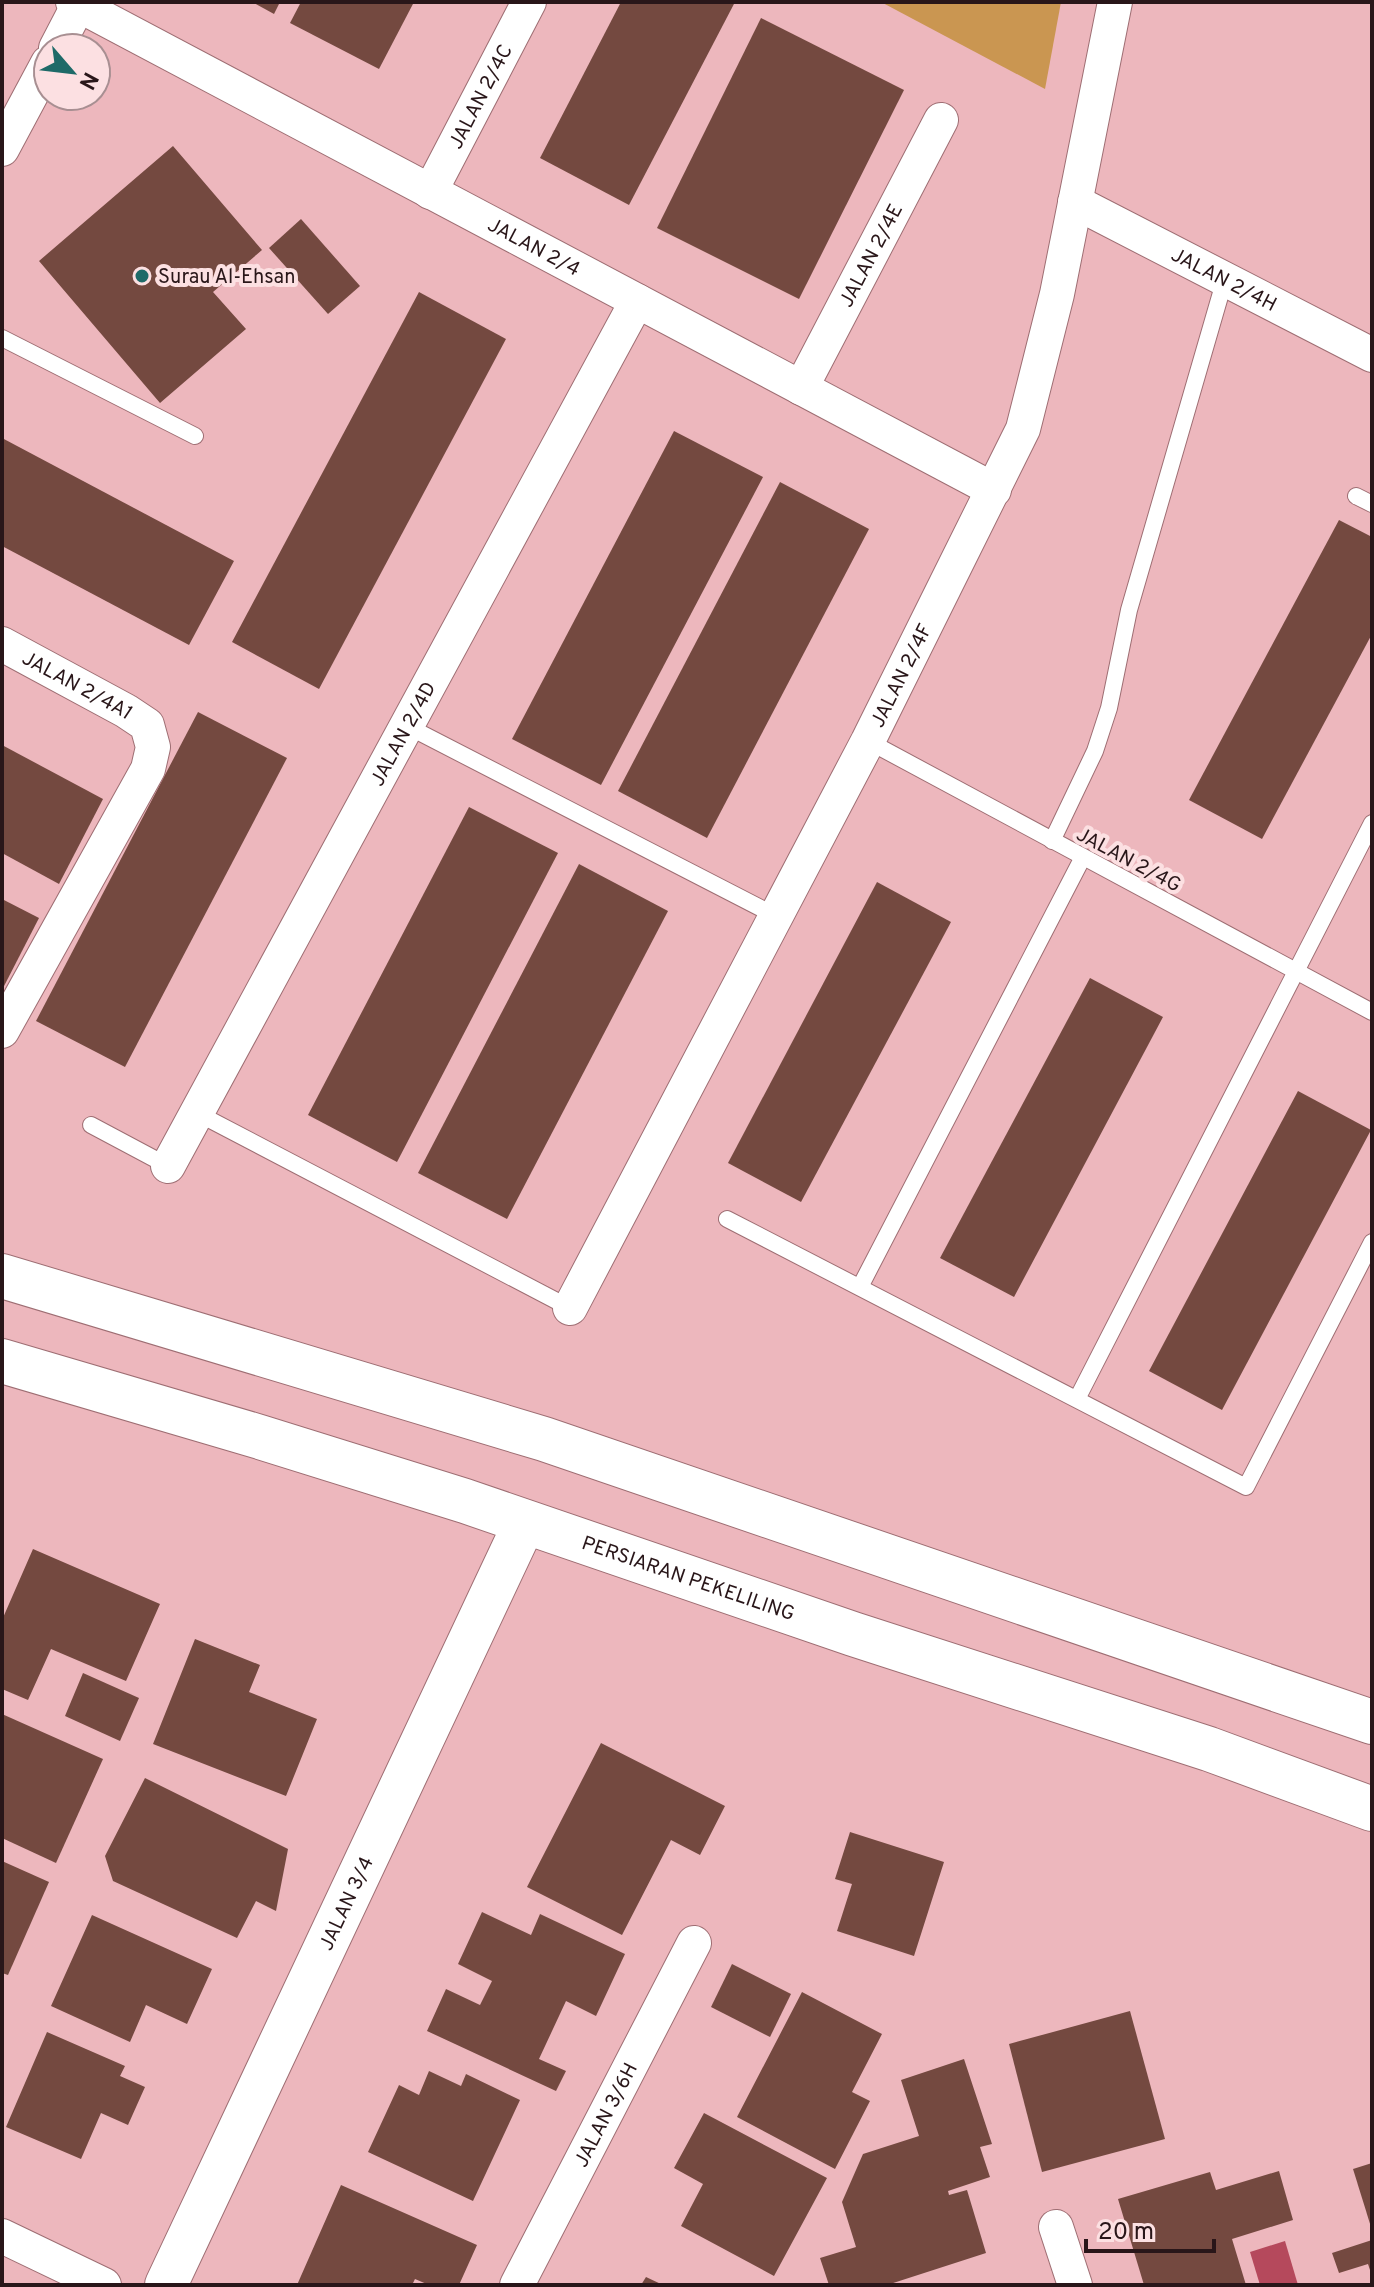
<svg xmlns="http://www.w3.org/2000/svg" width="1374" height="2287" font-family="Overpass,sans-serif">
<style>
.green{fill:#ca9651}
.water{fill:#b5495c}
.building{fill:#744940}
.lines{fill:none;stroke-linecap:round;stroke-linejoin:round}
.service-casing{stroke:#9e6e73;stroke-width:18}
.minor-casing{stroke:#9e6e73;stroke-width:36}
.tertiary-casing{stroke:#9e6e73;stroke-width:44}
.secondary-casing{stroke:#9e6e73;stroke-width:46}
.service{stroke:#fff;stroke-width:16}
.minor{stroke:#fff;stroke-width:34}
.tertiary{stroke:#fff;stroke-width:42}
.secondary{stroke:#fff;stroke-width:44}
.poi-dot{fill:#1e6a68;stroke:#fce0e2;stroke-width:3}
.labels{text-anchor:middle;stroke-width:8;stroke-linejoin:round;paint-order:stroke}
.street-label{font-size:20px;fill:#291619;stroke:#fce0e2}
.poi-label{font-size:20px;fill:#291619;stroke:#fce0e2;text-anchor:start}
</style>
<rect width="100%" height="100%" fill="#edb7bd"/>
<path class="green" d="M 881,2 L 1061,2 L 1045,89 Z"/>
<path class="water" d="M 1285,2241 L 1298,2285 L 1260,2285 L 1250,2252 Z"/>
<g class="building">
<path d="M 252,2 L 280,2 L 274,14 Z"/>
<path d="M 301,2 L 414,2 L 379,69 L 290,23 Z"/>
<path d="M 621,2 L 735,2 L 629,205 L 540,158 Z"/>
<path d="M 761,18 L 904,90 L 799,299 L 657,228 Z"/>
<path d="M 173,146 L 262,250 L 213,292 L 246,329 L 160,403 L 39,261 Z"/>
<path d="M 301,219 L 360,286 L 328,314 L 269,248 Z"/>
<path d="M 419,292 L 506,339 L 319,689 L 232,642 Z"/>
<path d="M 674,431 L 763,477 L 601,785 L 512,739 Z"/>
<path d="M 2,438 L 234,561 L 189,645 L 2,546 Z"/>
<path d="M 780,482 L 869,529 L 707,838 L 618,791 Z"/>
<path d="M 1339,520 L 1372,537 L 1372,634 L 1262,839 L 1189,800 Z"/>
<path d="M 198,712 L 287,758 L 125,1067 L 36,1021 Z"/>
<path d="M 2,745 L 103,799 L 59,884 L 2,853 Z"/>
<path d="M 469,807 L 558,853 L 397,1162 L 308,1115 Z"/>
<path d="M 579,864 L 668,911 L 507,1219 L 418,1173 Z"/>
<path d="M 877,882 L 951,922 L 801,1202 L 728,1163 Z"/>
<path d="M 2,899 L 39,918 L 2,990 Z"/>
<path d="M 1090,978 L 1163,1017 L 1014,1297 L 940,1258 Z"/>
<path d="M 1298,1091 L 1371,1130 L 1222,1410 L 1149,1371 Z"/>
<path d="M 33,1549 L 160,1604 L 126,1681 L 51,1649 L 28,1700 L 2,1689 L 2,1620 Z"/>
<path d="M 195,1639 L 260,1665 L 249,1692 L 317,1719 L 286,1796 L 153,1744 Z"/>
<path d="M 83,1673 L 139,1698 L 120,1741 L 65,1716 Z"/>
<path d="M 2,1714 L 103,1759 L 56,1863 L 2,1838 Z"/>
<path d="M 601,1743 L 725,1806 L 700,1855 L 671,1840 L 622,1935 L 527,1887 Z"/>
<path d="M 145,1778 L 288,1849 L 276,1911 L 256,1901 L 237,1938 L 113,1881 L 105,1856 Z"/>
<path d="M 850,1832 L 944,1862 L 914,1956 L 837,1931 L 852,1884 L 835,1879 Z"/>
<path d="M 2,1861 L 49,1882 L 8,1975 L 2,1973 Z"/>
<path d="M 482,1912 L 531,1935 L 540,1914 L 625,1954 L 596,2016 L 566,2001 L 539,2059 L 566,2071 L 556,2091 L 427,2031 L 446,1989 L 480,2005 L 492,1981 L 458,1964 Z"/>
<path d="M 92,1915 L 212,1969 L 187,2024 L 146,2005 L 130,2042 L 51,2006 Z"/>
<path d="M 732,1964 L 791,1994 L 770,2037 L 711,2007 Z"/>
<path d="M 802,1992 L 882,2034 L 852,2092 L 870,2101 L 835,2169 L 737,2117 Z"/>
<path d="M 1130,2011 L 1165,2139 L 1042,2172 L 1009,2044 Z"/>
<path d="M 47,2032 L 125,2066 L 120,2076 L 145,2087 L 128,2125 L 101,2113 L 81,2159 L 6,2127 Z"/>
<path d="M 964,2059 L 992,2144 L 980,2147 L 990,2177 L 948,2191 L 949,2195 L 967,2190 L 986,2253 L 887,2285 L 829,2285 L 820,2258 L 856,2247 L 842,2202 L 863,2154 L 919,2136 L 901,2080 Z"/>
<path d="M 429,2071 L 461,2086 L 466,2074 L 520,2100 L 473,2201 L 368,2152 L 399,2085 L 419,2095 Z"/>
<path d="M 704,2113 L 827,2178 L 774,2276 L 681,2226 L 703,2184 L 674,2168 Z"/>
<path d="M 1372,2163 L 1372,2227 L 1371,2227 L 1353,2169 Z"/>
<path d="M 1279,2171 L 1293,2220 L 1232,2239 L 1246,2285 L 1144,2285 L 1118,2199 L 1210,2172 L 1216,2190 Z"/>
<path d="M 341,2185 L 477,2245 L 459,2285 L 429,2285 L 415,2279 L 412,2285 L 297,2285 Z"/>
<path d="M 1372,2240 L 1372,2276 L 1368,2264 L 1339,2273 L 1332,2253 Z"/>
<path d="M 646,2277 L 663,2285 L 641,2285 Z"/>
</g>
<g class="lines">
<defs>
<g id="service">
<path d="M 2,338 L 195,436"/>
<path d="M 1356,496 L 1372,504"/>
<path d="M 407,726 L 776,916"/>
<path d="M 868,741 L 1372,1012"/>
<path d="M 1052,841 L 1095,751 L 1109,708 L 1129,610 L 1225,279"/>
<path d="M 197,1113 L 570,1308"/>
<path d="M 91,1125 L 168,1166"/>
<path d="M 727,1219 L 1246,1487 L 1372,1242"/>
<path d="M 860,1287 L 1083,857"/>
<path d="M 1077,1399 L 1372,823"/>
</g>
<g id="minor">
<path id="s1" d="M 73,2 L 994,490"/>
<path d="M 56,48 L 80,2"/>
<path d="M 2,149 L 48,63"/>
<path id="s2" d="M 430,192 L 529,2"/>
<path id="s3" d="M 1075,202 L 1372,355"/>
<path id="s4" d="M 801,388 L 941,120"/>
<path id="s5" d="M 2,644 L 126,711 L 147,725 L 153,747 L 148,769 L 2,1031"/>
<path id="s6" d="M 168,1166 L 637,301"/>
<path id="s7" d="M 570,1308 L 868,741 L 1023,429 L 1057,294 L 1115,2"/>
<path d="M 1056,2227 L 1075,2285"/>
<path d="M 2,2236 L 104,2285"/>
<path id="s8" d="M 517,2285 L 694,1943"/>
</g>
<g id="tertiary">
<path id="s9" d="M 166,2285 L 525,1522"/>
</g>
<g id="secondary">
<path d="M 2,1276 L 544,1439 L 1372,1722"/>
<path id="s10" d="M 2,1361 L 260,1437 L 465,1501 L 853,1634 L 1209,1749 L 1372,1809"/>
</g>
</defs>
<use href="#service" class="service-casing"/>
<use href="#minor" class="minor-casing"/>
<use href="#tertiary" class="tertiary-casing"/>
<use href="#secondary" class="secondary-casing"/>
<use href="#service" class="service"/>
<use href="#minor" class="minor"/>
<use href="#tertiary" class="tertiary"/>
<use href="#secondary" class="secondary"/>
</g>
<circle class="poi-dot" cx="142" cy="276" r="8"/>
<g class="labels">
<g class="street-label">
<text dy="7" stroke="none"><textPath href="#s2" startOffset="108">JALAN 2/4C</textPath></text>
<text dy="7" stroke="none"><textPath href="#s1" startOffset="522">JALAN 2/4</textPath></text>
<text dy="7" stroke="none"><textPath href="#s4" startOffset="150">JALAN 2/4E</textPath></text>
<text dy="7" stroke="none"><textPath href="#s3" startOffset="168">JALAN 2/4H</textPath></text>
<text dy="7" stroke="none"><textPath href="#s7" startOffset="714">JALAN 2/4F</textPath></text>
<text dy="7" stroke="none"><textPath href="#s5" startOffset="86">JALAN 2/4A1</textPath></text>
<text dy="7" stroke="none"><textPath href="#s6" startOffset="492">JALAN 2/4D</textPath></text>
<text transform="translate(1129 859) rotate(28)" y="7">JALAN 2/4G</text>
<text dy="7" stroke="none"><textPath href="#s10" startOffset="720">PERSIARAN PEKELILING</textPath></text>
<text dy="7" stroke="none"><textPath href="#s9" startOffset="422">JALAN 3/4</textPath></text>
<text dy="7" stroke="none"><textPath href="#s8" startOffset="192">JALAN 3/6H</textPath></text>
</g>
<g class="poi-label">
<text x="158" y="283">Surau Al-Ehsan</text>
</g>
</g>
<rect width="1374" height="2287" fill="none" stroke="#291619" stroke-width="8"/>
<g transform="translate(72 72) rotate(118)"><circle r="38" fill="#fce0e2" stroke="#a88f92" stroke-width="2"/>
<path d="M0-6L14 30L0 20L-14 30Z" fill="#1e6a68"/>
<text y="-12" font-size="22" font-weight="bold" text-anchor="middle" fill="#291619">N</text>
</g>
<path d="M1086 2239v12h128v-12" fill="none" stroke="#291619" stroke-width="4"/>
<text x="1098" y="2239" font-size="24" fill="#291619" stroke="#fce0e2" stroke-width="6" paint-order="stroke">20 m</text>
</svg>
